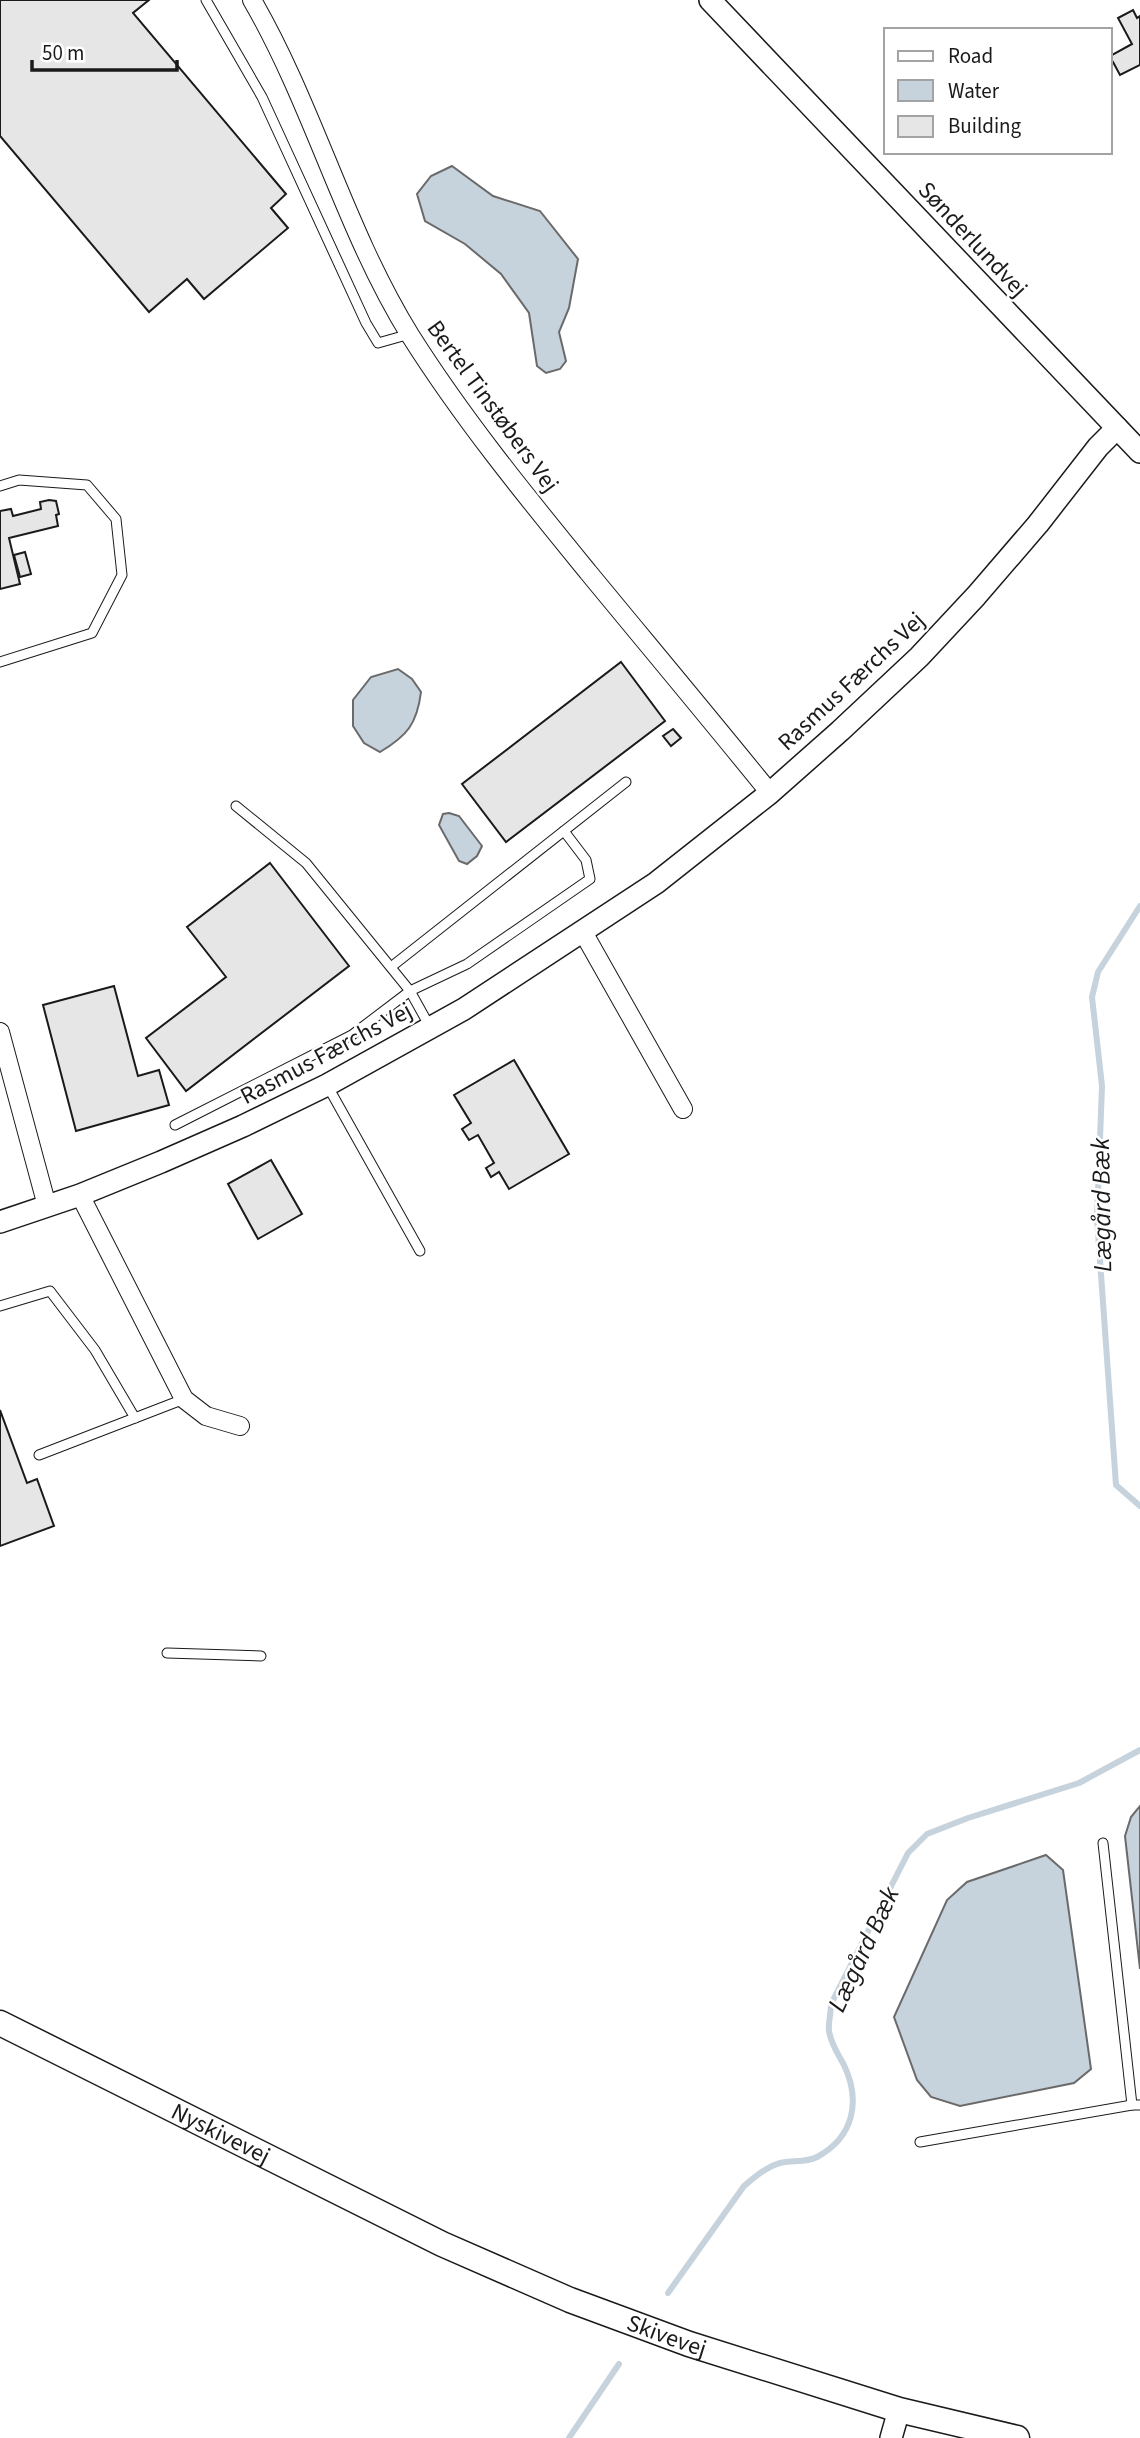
<svg xmlns="http://www.w3.org/2000/svg" width="1140" height="2438" font-family="'Source Sans 3',sans-serif">
<style>
.water{fill:#c6d2dc;stroke:#6a6a6a;stroke-width:2}
.lines{fill:none;stroke-linecap:round;stroke-linejoin:round}
.stream{stroke:#c6d2dc;stroke-width:6}
.building{fill:#e6e6e6;stroke:#1a1a1a;stroke-width:2}
.service-casing{stroke:#1a1a1a;stroke-width:11}
.minor-casing{stroke:#1a1a1a;stroke-width:20}
.tertiary-casing{stroke:#1a1a1a;stroke-width:24}
.secondary-casing{stroke:#1a1a1a;stroke-width:27}
.service{stroke:#fff;stroke-width:9}
.minor{stroke:#fff;stroke-width:18}
.tertiary{stroke:#fff;stroke-width:21}
.secondary{stroke:#fff;stroke-width:24}
.labels{text-anchor:middle;stroke-width:5;stroke-linejoin:round;paint-order:stroke}
.street-label{font-size:24px;fill:#1a1a1a;stroke:#fff}
.water-label{font-size:26px;font-style:italic;fill:#1a1a1a;stroke:#fff}
</style>
<rect width="100%" height="100%" fill="#fff"/>
<g class="water">
<path d="M 452,166 L 493,196 L 540,211 L 578,259 L 569,308 L 559,332 L 566,361 L 560,369 L 546,373 L 537,366 L 529,313 L 501,274 L 465,244 L 425,221 L 417,194 L 431,176 Z"/>
<path d="M 398,669 L 412,679 L 421,692 C 417,724 407,736 380,752 L 364,743 L 353,726 L 353,700 L 371,677 Z"/>
<path d="M 449,813 L 459,816 L 482,846 L 477,856 L 467,864 L 459,861 L 439,825 L 443,814 Z"/>
<path d="M 1140,1806 L 1140,1969 L 1125,1836 L 1131,1817 Z"/>
<path d="M 1046,1855 L 1063,1870 L 1091,2069 L 1074,2083 L 960,2106 L 931,2097 L 917,2080 L 894,2017 L 947,1900 L 967,1882 Z"/>
</g>
<g class="lines">
<g class="stream">
<path d="M 1140,906 L 1098,972 L 1092,997 L 1102,1086 L 1097,1218 L 1116,1485 L 1140,1506"/>
<path d="M 668,2293 L 744,2186 C 755,2177 766,2167 780,2163 C 792,2160 806,2163 817,2157 C 854,2137 861,2101 844,2065 C 838,2054 831,2044 829,2031 C 828,2023 831,2013 831,2004 L 908,1853 L 927,1834 L 968,1818 L 1079,1783 L 1140,1750"/>
<path d="M 569,2438 L 619,2364"/>
</g>
</g>
<g class="building">
<path d="M 0,0 L 149,0 L 133,13 L 286,194 L 271,208 L 288,228 L 204,299 L 187,279 L 149,312 L 0,136 Z"/>
<path d="M 1133,10 L 1137,18 L 1140,16 L 1140,65 L 1120,75 L 1113,62 L 1110,63 L 1110,56 L 1132,44 L 1118,18 Z"/>
<path d="M 49,500 L 56,501 L 59,514 L 56,515 L 58,526 L 9,538 L 20,584 L 0,589 L 0,511 L 11,509 L 13,516 L 41,509 L 40,502 Z"/>
<path d="M 25,552 L 31,574 L 20,577 L 14,555 Z"/>
<path d="M 621,662 L 665,721 L 506,842 L 462,784 Z"/>
<path d="M 673,729 L 681,738 L 671,746 L 663,736 Z"/>
<path d="M 270,863 L 349,966 L 186,1091 L 146,1038 L 226,977 L 187,927 Z"/>
<path d="M 114,986 L 138,1076 L 159,1070 L 169,1105 L 76,1131 L 43,1005 Z"/>
<path d="M 514,1060 L 569,1154 L 509,1189 L 499,1172 L 491,1177 L 486,1168 L 494,1163 L 478,1135 L 469,1140 L 462,1129 L 471,1123 L 454,1095 Z"/>
<path d="M 271,1160 L 302,1214 L 258,1239 L 228,1184 Z"/>
<path d="M 0,1410 L 27,1483 L 37,1479 L 54,1526 L 0,1546 Z"/>
</g>
<g class="lines">
<defs>
<g id="service">
<path d="M 206,0 L 262,97 L 366,323 L 378,343 L 410,334"/>
<path d="M 0,486 L 19,480 L 87,485 L 116,519 L 122,575 L 92,633 L 0,662"/>
<path d="M 236,806 L 306,863 L 410,991 L 430,1027"/>
<path d="M 391,967 L 626,782"/>
<path d="M 327,1085 L 420,1251"/>
<path d="M 175,1125 L 352,1035 L 410,991 L 467,964 L 590,879 L 586,860 L 564,831"/>
<path d="M 0,1306 L 50,1291 L 95,1350 L 135,1418"/>
<path d="M 39,1455 L 184,1399"/>
<path d="M 167,1653 L 261,1656"/>
<path d="M 1103,1843 L 1132,2105 L 1140,2105"/>
<path d="M 920,2142 L 1132,2105"/>
</g>
<g id="minor">
<path d="M 252,0 C 314,107 345,230 410,335 C 463,419 526,496 588,572 C 649,646 710,719 770,793"/>
<path d="M 583,932 L 683,1109"/>
<path d="M 0,1032 L 47,1206"/>
<path d="M 80,1195 L 184,1399 L 206,1416 L 240,1426"/>
</g>
<g id="tertiary">
<path d="M 710,0 L 1140,452"/>
<path d="M 0,1222 L 80,1195 L 161,1162 L 243,1126 L 327,1085 L 464,1009 L 656,883 L 770,793 L 840,731 L 919,657 L 976,596 L 1038,524 L 1098,447 L 1117,428"/>
<path d="M 891,2438 L 899,2410"/>
</g>
<g id="secondary">
<path id="s1" d="M 0,2023 L 442,2244 L 570,2300 L 689,2344 L 899,2410 L 1017,2438"/>
</g>
</defs>
<use href="#service" class="service-casing"/>
<use href="#minor" class="minor-casing"/>
<use href="#tertiary" class="tertiary-casing"/>
<use href="#secondary" class="secondary-casing"/>
<use href="#service" class="service"/>
<use href="#minor" class="minor"/>
<use href="#tertiary" class="tertiary"/>
<use href="#secondary" class="secondary"/>
</g>
<g class="labels">
<g class="street-label">
<text transform="translate(973 239) rotate(47)" y="8">Sønderlundvej</text>
<text transform="translate(493 406) rotate(54)" y="8">Bertel Tinstøbers Vej</text>
<text transform="translate(851 681) rotate(-43)" y="8">Rasmus Færchs Vej</text>
<text transform="translate(326 1053) rotate(-28)" y="8">Rasmus Færchs Vej</text>
<text dy="8" stroke="none"><textPath href="#s1" startOffset="247">Nyskivevej</textPath></text>
<text dy="8" stroke="none"><textPath href="#s1" startOffset="737">Skivevej</textPath></text>
</g>
<g class="water-label">
<text transform="translate(1101 1205) rotate(-91)" y="9">Lægård Bæk</text>
<text transform="translate(863 1949) rotate(-65)" y="9">Lægård Bæk</text>
</g>
</g>
<rect x="884" y="28" width="228" height="126" fill="#ffffff" stroke="#a3a3a3" stroke-width="2"/>
<rect x="898" y="51" width="35" height="10" fill="#ffffff" stroke="#a3a3a3" stroke-width="2"/>
<text x="948" y="63" font-size="21" fill="#1a1a1a">Road</text>
<rect x="898" y="80" width="35" height="21" fill="#c6d2dc" stroke="#a3a3a3" stroke-width="2"/>
<text x="948" y="98" font-size="21" fill="#1a1a1a">Water</text>
<rect x="898" y="116" width="35" height="21" fill="#e6e6e6" stroke="#a3a3a3" stroke-width="2"/>
<text x="948" y="133" font-size="21" fill="#1a1a1a">Building</text>
<path d="M32 60v10h145v-10" fill="none" stroke="#1a1a1a" stroke-width="3.5"/>
<text x="42" y="60" font-size="21" fill="#1a1a1a" stroke="#ffffff" stroke-width="5" paint-order="stroke">50 m</text>
</svg>
